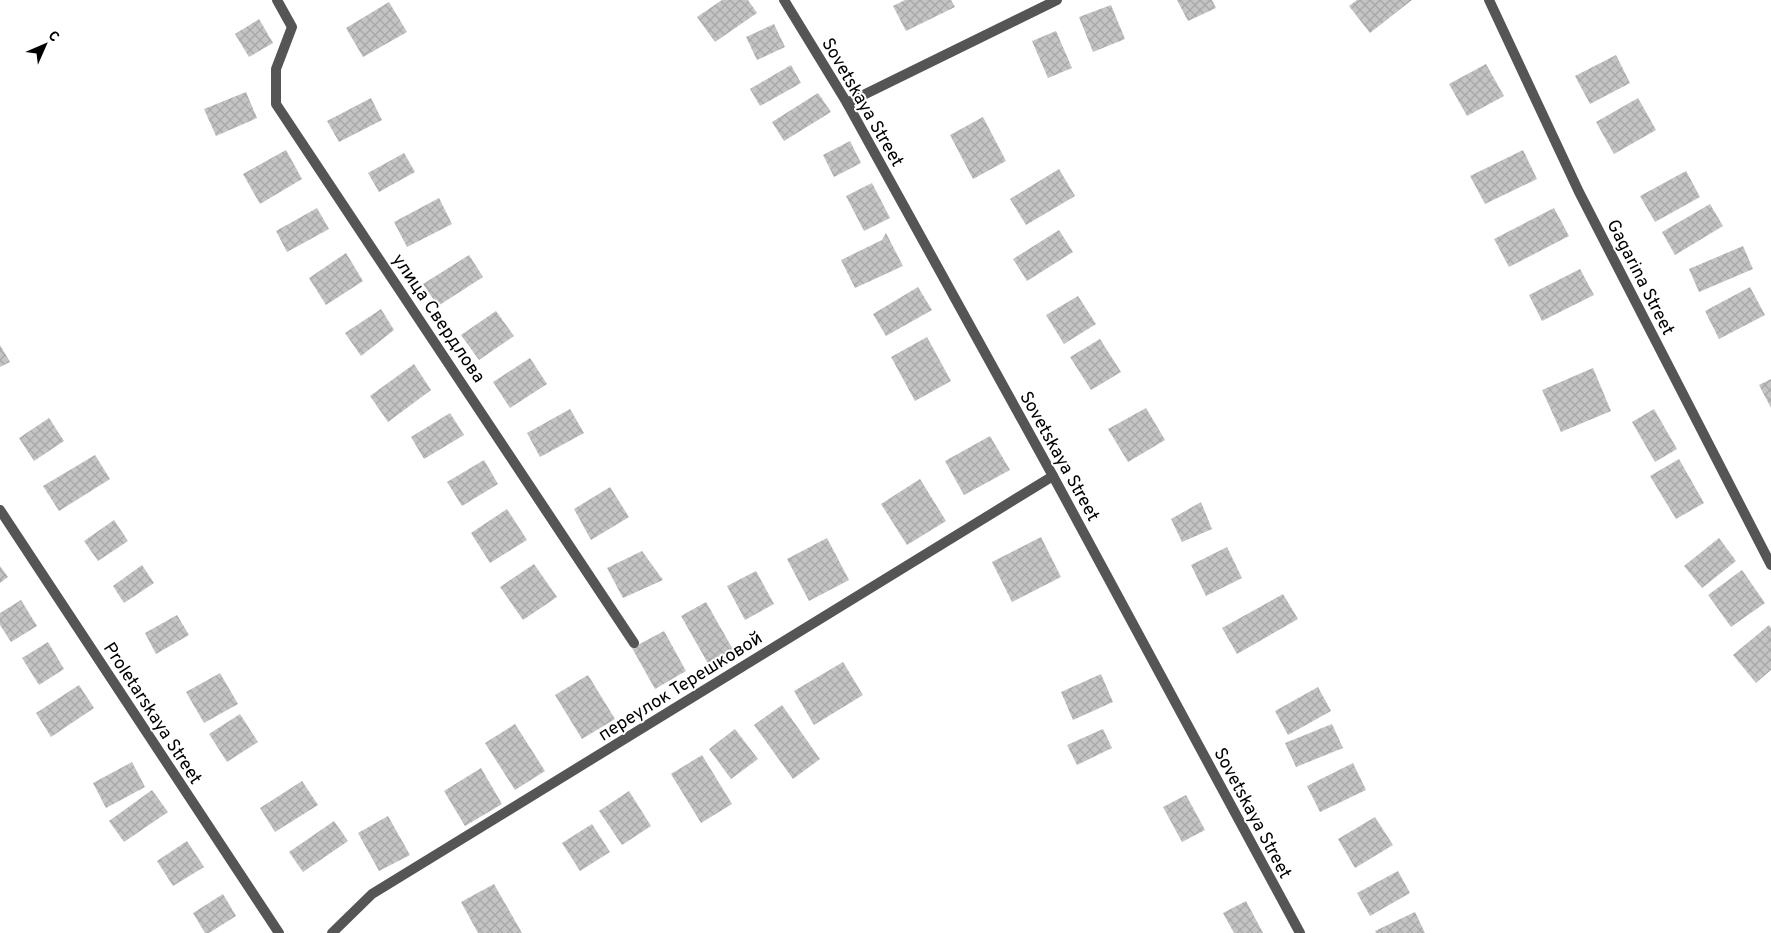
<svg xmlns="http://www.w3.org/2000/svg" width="1771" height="933" font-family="Overpass,sans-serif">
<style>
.building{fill:url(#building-cross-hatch)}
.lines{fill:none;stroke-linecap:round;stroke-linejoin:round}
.street{stroke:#555;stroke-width:10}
.labels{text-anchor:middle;stroke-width:4;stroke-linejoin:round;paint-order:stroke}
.street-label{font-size:18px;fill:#000;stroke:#fff}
</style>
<defs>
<pattern id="building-cross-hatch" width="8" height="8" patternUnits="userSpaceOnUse" patternTransform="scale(1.25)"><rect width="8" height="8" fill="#c4c4c4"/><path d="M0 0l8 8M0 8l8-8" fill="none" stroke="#a7a7a7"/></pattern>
</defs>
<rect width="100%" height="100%" fill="#fff"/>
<g class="building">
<path d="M 722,0 L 748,0 L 757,13 L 715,42 L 697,17 Z"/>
<path d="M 905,0 L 951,0 L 955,7 L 906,31 L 893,6 Z"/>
<path d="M 1177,0 L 1212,0 L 1216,8 L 1188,21 Z"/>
<path d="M 1357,0 L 1412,0 L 1370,33 L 1349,6 Z"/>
<path d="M 389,2 L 407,32 L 363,57 L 346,28 Z"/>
<path d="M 1111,5 L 1125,39 L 1093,52 L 1079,17 Z"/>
<path d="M 259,19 L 273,43 L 249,57 L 235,34 Z"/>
<path d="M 774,24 L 785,47 L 757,60 L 746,37 Z"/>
<path d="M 1056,31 L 1072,68 L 1048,78 L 1032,41 Z"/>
<path d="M 1616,55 L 1630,83 L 1590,104 L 1575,76 Z"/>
<path d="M 1486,64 L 1504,96 L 1467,116 L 1449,84 Z"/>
<path d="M 791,65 L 801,83 L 760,106 L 750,89 Z"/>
<path d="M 246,92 L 257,118 L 216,136 L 204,109 Z"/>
<path d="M 818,93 L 831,112 L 784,141 L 772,122 Z"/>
<path d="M 371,98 L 382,120 L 339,142 L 327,121 Z"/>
<path d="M 1638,98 L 1656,130 L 1614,154 L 1596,122 Z"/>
<path d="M 983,117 L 1006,161 L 973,179 L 950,135 Z"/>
<path d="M 850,141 L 861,163 L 834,177 L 823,155 Z"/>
<path d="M 286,150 L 302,179 L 260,204 L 243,174 Z"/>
<path d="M 1523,150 L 1537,179 L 1485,204 L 1470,176 Z"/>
<path d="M 404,153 L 415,172 L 379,192 L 368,173 Z"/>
<path d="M 1059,169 L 1075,196 L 1026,225 L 1010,199 Z"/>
<path d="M 1686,171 L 1700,197 L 1655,222 L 1640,196 Z"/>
<path d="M 872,183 L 890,218 L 864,231 L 846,196 Z"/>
<path d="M 439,198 L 452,224 L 407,247 L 394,222 Z"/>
<path d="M 1710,204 L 1723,226 L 1675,255 L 1662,232 Z"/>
<path d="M 317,208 L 329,229 L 287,252 L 276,231 Z"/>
<path d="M 1554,208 L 1569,236 L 1509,267 L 1494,239 Z"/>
<path d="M 1059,230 L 1073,252 L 1027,281 L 1013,259 Z"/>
<path d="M 886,233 L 903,266 L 855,288 L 841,260 L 882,240 Z"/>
<path d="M 1743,246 L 1753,269 L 1699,292 L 1689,269 Z"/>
<path d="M 346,253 L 363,281 L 326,305 L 309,278 Z"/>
<path d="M 469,255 L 483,277 L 438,306 L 423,284 Z"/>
<path d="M 1580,269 L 1594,295 L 1542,321 L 1529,295 Z"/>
<path d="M 918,287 L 932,310 L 886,336 L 873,314 Z"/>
<path d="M 1750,287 L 1765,315 L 1719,339 L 1705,311 Z"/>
<path d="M 1078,296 L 1096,324 L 1064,344 L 1046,315 Z"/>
<path d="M 381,309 L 394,330 L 361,356 L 345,333 Z"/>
<path d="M 496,311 L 514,336 L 479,360 L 461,335 Z"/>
<path d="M 927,337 L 951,381 L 915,401 L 891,357 Z"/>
<path d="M 1100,339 L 1121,372 L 1091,390 L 1070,357 Z"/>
<path d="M 0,345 L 10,362 L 0,367 Z"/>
<path d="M 530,358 L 547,384 L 510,408 L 493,382 Z"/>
<path d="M 414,364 L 431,390 L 388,422 L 370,396 Z"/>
<path d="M 1593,368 L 1611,411 L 1561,432 L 1542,390 Z"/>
<path d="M 1771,379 L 1771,408 L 1759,385 Z"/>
<path d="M 1146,408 L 1165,440 L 1128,462 L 1108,429 Z"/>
<path d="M 570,409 L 584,433 L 540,457 L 527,433 Z"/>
<path d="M 1654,409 L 1677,449 L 1655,462 L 1632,422 Z"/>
<path d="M 450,413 L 464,435 L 424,459 L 411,437 Z"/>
<path d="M 49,418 L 64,441 L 34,461 L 19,438 Z"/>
<path d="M 990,436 L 1010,470 L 964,495 L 945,461 Z"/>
<path d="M 95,455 L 110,479 L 59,511 L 43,486 Z"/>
<path d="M 1679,459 L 1704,503 L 1676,519 L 1650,476 Z"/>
<path d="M 484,460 L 498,484 L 462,506 L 447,482 Z"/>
<path d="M 920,479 L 946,521 L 907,545 L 881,504 Z"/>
<path d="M 610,487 L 629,517 L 591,540 L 574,509 Z"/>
<path d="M 1201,502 L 1212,529 L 1182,542 L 1171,519 Z"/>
<path d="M 507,509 L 527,540 L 490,563 L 471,533 Z"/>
<path d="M 114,520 L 128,541 L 98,561 L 84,541 Z"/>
<path d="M 1041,537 L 1061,577 L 1012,602 L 992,562 Z"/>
<path d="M 827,538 L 849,580 L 809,601 L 787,559 Z"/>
<path d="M 1719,538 L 1736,561 L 1702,588 L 1684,566 Z"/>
<path d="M 1227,547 L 1242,578 L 1206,596 L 1191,565 Z"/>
<path d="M 642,551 L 663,580 L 623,598 L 607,568 Z"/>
<path d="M 534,564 L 557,597 L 523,620 L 500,587 Z"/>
<path d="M 142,565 L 154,583 L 124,603 L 113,586 Z"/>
<path d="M 0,566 L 8,577 L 0,583 Z"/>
<path d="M 1742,570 L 1765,603 L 1731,627 L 1708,595 Z"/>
<path d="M 756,571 L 774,604 L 745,620 L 727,586 Z"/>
<path d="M 1283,594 L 1298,619 L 1237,654 L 1222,628 Z"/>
<path d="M 21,600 L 37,626 L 11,642 L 0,625 L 0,613 Z"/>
<path d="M 706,602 L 735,653 L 710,667 L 681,616 Z"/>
<path d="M 177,615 L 189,635 L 156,654 L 145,633 Z"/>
<path d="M 1769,625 L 1771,628 L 1771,670 L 1756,683 L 1733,655 Z"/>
<path d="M 664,631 L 686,671 L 655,689 L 632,648 Z"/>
<path d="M 48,642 L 64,669 L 39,685 L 22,658 Z"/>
<path d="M 843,662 L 863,695 L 814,725 L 794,691 Z"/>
<path d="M 220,673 L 238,704 L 204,723 L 186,692 Z"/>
<path d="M 1101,674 L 1113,702 L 1073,720 L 1061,692 Z"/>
<path d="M 588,675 L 615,719 L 582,739 L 555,695 Z"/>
<path d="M 79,685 L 94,708 L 51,737 L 36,713 Z"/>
<path d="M 1318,687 L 1331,711 L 1288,735 L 1275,711 Z"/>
<path d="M 782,705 L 820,759 L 793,779 L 754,725 Z"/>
<path d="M 240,714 L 258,742 L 227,762 L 209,734 Z"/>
<path d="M 515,724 L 545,771 L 515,790 L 485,743 Z"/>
<path d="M 1332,724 L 1343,748 L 1296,767 L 1285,743 Z"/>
<path d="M 735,729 L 758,759 L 731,779 L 709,749 Z"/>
<path d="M 1103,729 L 1112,748 L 1077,765 L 1067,745 Z"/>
<path d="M 702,755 L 732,804 L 701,823 L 671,774 Z"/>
<path d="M 132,762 L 145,787 L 106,808 L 93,783 Z"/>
<path d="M 1353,763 L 1366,790 L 1320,812 L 1307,786 Z"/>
<path d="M 481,768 L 502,804 L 465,826 L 444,791 Z"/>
<path d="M 302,781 L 318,805 L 275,832 L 260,808 Z"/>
<path d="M 152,790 L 168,812 L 124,842 L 109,821 Z"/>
<path d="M 629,791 L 651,826 L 622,845 L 599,811 Z"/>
<path d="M 1186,795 L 1205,830 L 1182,842 L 1163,807 Z"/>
<path d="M 388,816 L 410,855 L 379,871 L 358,833 Z"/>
<path d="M 1375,817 L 1393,845 L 1355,868 L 1338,839 Z"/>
<path d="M 334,821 L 348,841 L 303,872 L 289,852 Z"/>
<path d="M 592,824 L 610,852 L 580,871 L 562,843 Z"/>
<path d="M 187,841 L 204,867 L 173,886 L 157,861 Z"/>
<path d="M 1398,871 L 1410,893 L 1370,916 L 1357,893 Z"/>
<path d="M 494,884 L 522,933 L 478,933 L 461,902 Z"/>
<path d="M 223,894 L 236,916 L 209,933 L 205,933 L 193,913 Z"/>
<path d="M 1246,901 L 1263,933 L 1234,933 L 1223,913 Z"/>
<path d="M 1415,912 L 1425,933 L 1376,933 L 1375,931 Z"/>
</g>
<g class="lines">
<g class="street">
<path d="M 277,0 L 292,27 L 276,69 L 276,104 L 634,643"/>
<path d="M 784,0 L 847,103 L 1053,476 L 1300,933"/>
<path d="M 1489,0 L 1579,192 L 1771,565"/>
<path d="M 847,103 L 1057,0"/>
<path d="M 0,510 L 279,933"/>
<path d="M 332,933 L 372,894 L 1053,476"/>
</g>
</g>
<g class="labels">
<g class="street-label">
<text transform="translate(863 102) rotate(60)" y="6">Sovetskaya Street</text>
<text transform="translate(1641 277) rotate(63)" y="6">Gagarina Street</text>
<text transform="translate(439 318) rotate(56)" y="6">улица Свердлова</text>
<text transform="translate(1060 456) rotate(61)" y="6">Sovetskaya Street</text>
<text transform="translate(680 686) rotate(-32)" y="6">переулок Терешковой</text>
<text transform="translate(153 713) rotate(57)" y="6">Proletarskaya Street</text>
<text transform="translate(1253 813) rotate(62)" y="6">Sovetskaya Street</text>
</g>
</g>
<g transform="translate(45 45) rotate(45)" stroke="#ffffff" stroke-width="4" paint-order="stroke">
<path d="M0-4L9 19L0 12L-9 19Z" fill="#000000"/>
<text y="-8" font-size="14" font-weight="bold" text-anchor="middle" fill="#000000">С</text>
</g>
</svg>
